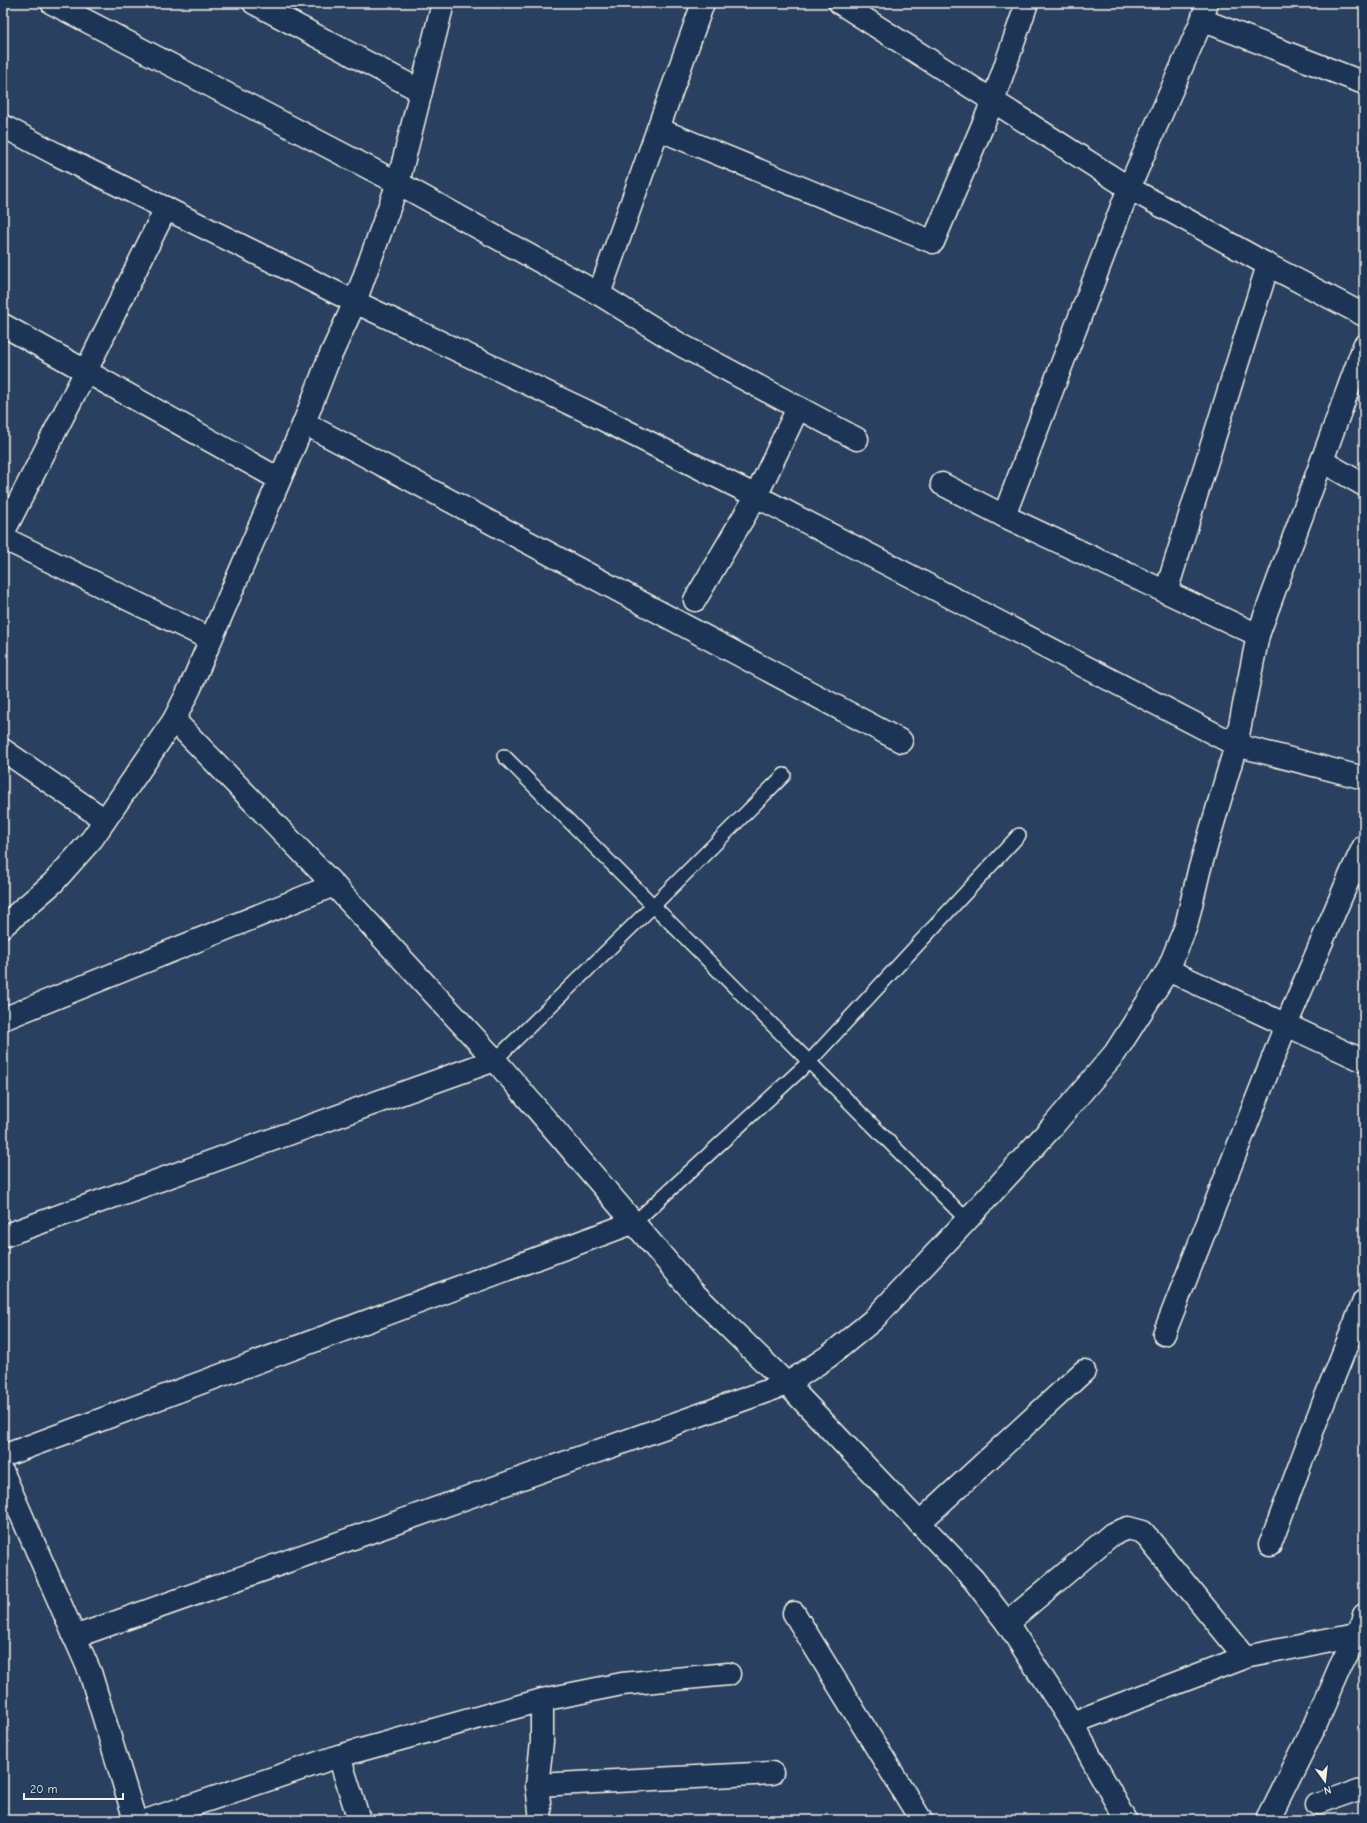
<svg xmlns="http://www.w3.org/2000/svg" width="1367" height="1823" font-family="'Comic Neue',sans-serif">
<style>
.lines{fill:none;stroke-linecap:round;stroke-linejoin:round}
.service-casing{stroke:#f4f1e8;stroke-width:16}
.minor-casing{stroke:#f4f1e8;stroke-width:25}
.service{stroke:#1d3557;stroke-width:13}
.minor{stroke:#1d3557;stroke-width:22}
</style>
<rect width="100%" height="100%" fill="#2a4060"/>
<filter id="ink" filterUnits="userSpaceOnUse"><feTurbulence type="fractalNoise" baseFrequency=".025" numOctaves="2"/><feDisplacementMap in="SourceGraphic" scale="8" xChannelSelector="R" yChannelSelector="G"/><feConvolveMatrix kernelMatrix="1 2 1 2 8 2 1 2 1" color-interpolation-filters="sRGB"/></filter>
<g filter="url(#ink)">
<g class="lines">
<defs>
<g id="service">
<path d="M 504,756 L 967,1220"/>
<path d="M 495,1060 L 653,906 L 784,775"/>
<path d="M 635,1222 L 809,1062 L 1019,835"/>
</g>
<g id="minor">
<path d="M 52,3 L 398,183 L 599,294 L 681,345 L 857,439"/>
<path d="M 254,3 L 421,91"/>
<path d="M 840,3 L 1129,188 L 1268,265 L 1364,315"/>
<path d="M 1202,20 L 1364,83"/>
<path d="M 3,126 L 56,154 L 355,302 L 586,411 L 756,496 L 1236,745 L 1364,778"/>
<path d="M 658,129 L 933,242 L 993,101 L 1027,3"/>
<path d="M 599,294 L 703,3"/>
<path d="M 3,325 L 279,479"/>
<path d="M 304,423 L 901,741"/>
<path d="M 1322,461 L 1364,485"/>
<path d="M 942,484 L 1004,516 L 1258,635"/>
<path d="M 1004,516 L 1129,188 L 1202,20 L 1207,3"/>
<path d="M 3,533 L 86,371 L 166,208"/>
<path d="M 3,538 L 210,639"/>
<path d="M 1166,592 L 1268,265"/>
<path d="M 695,600 L 756,496 L 798,408"/>
<path d="M 174,720 L 334,885 L 495,1060 L 693,1292 L 787,1384 L 973,1579 L 1007,1623 L 1072,1723 L 1126,1820"/>
<path d="M 3,750 L 105,820"/>
<path d="M 3,926 L 53,883 L 92,839 L 174,720 L 190,688 L 304,423 L 328,361 L 355,302 L 398,183 L 443,3"/>
<path d="M 1168,970 L 1364,1061"/>
<path d="M 3,1019 L 334,885"/>
<path d="M 3,1236 L 495,1060"/>
<path d="M 1164,1334 L 1286,1025 L 1353,869 L 1364,846"/>
<path d="M 3,1456 L 635,1222"/>
<path d="M 3,1473 L 90,1672 L 135,1820"/>
<path d="M 919,1523 L 1084,1371"/>
<path d="M 1270,1545 L 1317,1419 L 1364,1301"/>
<path d="M 794,1613 L 921,1820"/>
<path d="M 1007,1623 L 1112,1534 L 1128,1528 L 1143,1532 L 1245,1657"/>
<path d="M 74,1637 L 787,1384 L 829,1356 L 873,1320 L 967,1220 L 1052,1127 L 1115,1053 L 1168,970 L 1186,926 L 1199,871 L 1236,745 L 1258,635 L 1364,346"/>
<path d="M 542,1700 L 622,1684 L 729,1674"/>
<path d="M 1072,1723 L 1245,1657 L 1356,1635"/>
<path d="M 339,1756 L 359,1820"/>
<path d="M 537,1785 L 772,1773"/>
<path d="M 1318,1803 L 1364,1787"/>
<path d="M 148,1820 L 339,1756 L 542,1700 L 542,1742 L 537,1785 L 541,1820"/>
<path d="M 1268,1820 L 1313,1729 L 1340,1667 L 1362,1623 L 1364,1615"/>
</g>
</defs>
<use href="#service" class="service-casing"/>
<use href="#minor" class="minor-casing"/>
<use href="#service" class="service"/>
<use href="#minor" class="minor"/>
</g>
</g>
<rect width="1367" height="1823" fill="none" stroke="#1d3557" stroke-width="16"/>
<rect x="8" y="8" width="1351" height="1807" fill="none" stroke="#f4f1e8" stroke-width="1.5" filter="url(#ink)"/>
<g transform="translate(1325 1781) rotate(165)" stroke="#1d3557" stroke-width="3" paint-order="stroke">
<path d="M0-3L7 15L0 10L-7 15Z" fill="#f4f1e8"/>
<text y="-6" font-size="11" font-weight="bold" text-anchor="middle" fill="#f4f1e8">N</text>
</g>
<path d="M24 1793v6h99v-6" fill="none" stroke="#f4f1e8" stroke-width="2"/>
<text x="30" y="1793" font-size="12" fill="#f4f1e8" stroke="#1d3557" stroke-width="3" paint-order="stroke">20 m</text>
</svg>
